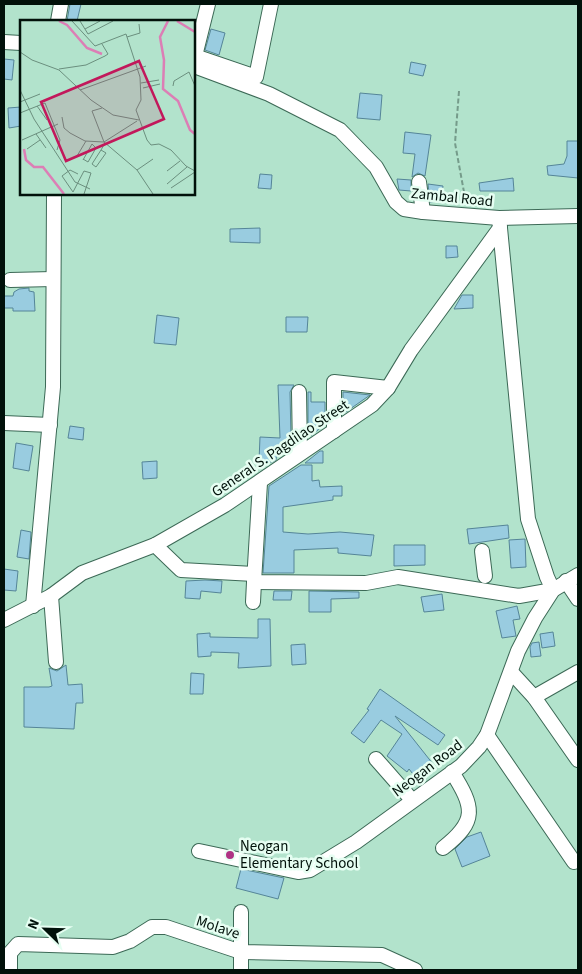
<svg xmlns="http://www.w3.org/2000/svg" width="582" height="974" font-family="'Source Sans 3',sans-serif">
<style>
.building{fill:#99cce0;stroke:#558598}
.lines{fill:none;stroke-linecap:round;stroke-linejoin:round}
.minor-casing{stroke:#3c6956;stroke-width:16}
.path{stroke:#759b8a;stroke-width:2;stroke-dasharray:5 2.5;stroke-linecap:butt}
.minor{stroke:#fff;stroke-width:14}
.poi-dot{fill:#af3384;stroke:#e6fef2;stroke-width:2}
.labels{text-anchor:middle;stroke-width:5;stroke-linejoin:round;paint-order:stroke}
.street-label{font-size:15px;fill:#01110a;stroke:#e6fef2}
.poi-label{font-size:15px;fill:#01110a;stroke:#e6fef2;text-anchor:start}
.inset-river{fill:none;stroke:#dc7eb5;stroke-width:2.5}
.inset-road{fill:none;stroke:#6b8f7e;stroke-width:1}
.view{fill:#c2185b;fill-opacity:0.15;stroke:#c2185b;stroke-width:2.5}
.inset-edge{fill:none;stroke:#01110a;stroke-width:2.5}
</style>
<rect width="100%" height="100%" fill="#b2e3cc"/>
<g class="building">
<path d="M 70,4 L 81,4 L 77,21 L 67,21 Z"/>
<path d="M 211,29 L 225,33 L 219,55 L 205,50 Z"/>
<path d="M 4,59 L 14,60 L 12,80 L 4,79 Z"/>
<path d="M 411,62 L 426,65 L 423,76 L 409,73 Z"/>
<path d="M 360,93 L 382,95 L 380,120 L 357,118 Z"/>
<path d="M 21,107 L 21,126 L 9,128 L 8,108 Z"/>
<path d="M 405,132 L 431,135 L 425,176 L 418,173 L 412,177 L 415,154 L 403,153 Z"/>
<path d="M 567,141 L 578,141 L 578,178 L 548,175 L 547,166 L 564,164 L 567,156 Z"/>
<path d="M 260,174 L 272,175 L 271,189 L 258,188 Z"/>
<path d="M 513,178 L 514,191 L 480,191 L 479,183 Z"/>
<path d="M 397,179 L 411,180 L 411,191 L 399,190 Z"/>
<path d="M 428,184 L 443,186 L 442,193 L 434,192 L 433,202 L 430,202 Z"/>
<path d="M 260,228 L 260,243 L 230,242 L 230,229 Z"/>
<path d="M 446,246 L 457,246 L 458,257 L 446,258 Z"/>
<path d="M 29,288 L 29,291 L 34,292 L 35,311 L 13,311 L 13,308 L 4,308 L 4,296 L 13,296 L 14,292 L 19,289 Z"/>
<path d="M 462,295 L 473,295 L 473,308 L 454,309 Z"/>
<path d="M 157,315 L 179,318 L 176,345 L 154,343 Z"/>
<path d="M 286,317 L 308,317 L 307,332 L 286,332 Z"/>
<path d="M 278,385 L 294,385 L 290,392 L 291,438 L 286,439 L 286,448 L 277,451 L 276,460 L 272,462 L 259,461 L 260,437 L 280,438 Z"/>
<path d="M 308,392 L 311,392 L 311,402 L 325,402 L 325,424 L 312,435 L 308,435 Z"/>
<path d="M 343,392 L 370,395 L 343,414 Z"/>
<path d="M 70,426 L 84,428 L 83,440 L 68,438 Z"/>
<path d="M 16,443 L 33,446 L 29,471 L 13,468 Z"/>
<path d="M 320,451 L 323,451 L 323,463 L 305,463 Z"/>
<path d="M 157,461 L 157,478 L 143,479 L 142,462 Z"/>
<path d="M 301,465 L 312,465 L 312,481 L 319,480 L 320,487 L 342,486 L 342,496 L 333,496 L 333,500 L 283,507 L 283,532 L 308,534 L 340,532 L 374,535 L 371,556 L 338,553 L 338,548 L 294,550 L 294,573 L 263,573 L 269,486 Z"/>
<path d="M 508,525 L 509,538 L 469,544 L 467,529 Z"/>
<path d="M 21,530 L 31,532 L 29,559 L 17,557 Z"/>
<path d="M 525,539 L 526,567 L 511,568 L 509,540 Z"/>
<path d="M 394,545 L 425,545 L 425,565 L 394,566 Z"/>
<path d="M 4,569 L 18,571 L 16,591 L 4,590 Z"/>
<path d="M 205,580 L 222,581 L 221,593 L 201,591 L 200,599 L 185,598 L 186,581 Z"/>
<path d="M 274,591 L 292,591 L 291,600 L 273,600 Z"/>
<path d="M 309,591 L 359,592 L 359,598 L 331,599 L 331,612 L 309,612 Z"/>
<path d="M 442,594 L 444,610 L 424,612 L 421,597 Z"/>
<path d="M 517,606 L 520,619 L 513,620 L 516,636 L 502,638 L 496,611 Z"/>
<path d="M 258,619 L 270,619 L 271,666 L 238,668 L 239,653 L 211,652 L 211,656 L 198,657 L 197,634 L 210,633 L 210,637 L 258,638 Z"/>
<path d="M 553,632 L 555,646 L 542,648 L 540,634 Z"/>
<path d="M 539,642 L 541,656 L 531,657 L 530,647 L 532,643 Z"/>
<path d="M 305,644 L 306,664 L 292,665 L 291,645 Z"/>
<path d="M 66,665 L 68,685 L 82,684 L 83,703 L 76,703 L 74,729 L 24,727 L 24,687 L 49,687 L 52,686 L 49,668 L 57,671 Z"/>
<path d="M 191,673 L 204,674 L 203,694 L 190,694 Z"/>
<path d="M 380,689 L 445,735 L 438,745 L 395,716 L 433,764 L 416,778 L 409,769 L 407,772 L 387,756 L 402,734 L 381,720 L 364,743 L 351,733 L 369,710 L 367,709 Z"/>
<path d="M 481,832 L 490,856 L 462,867 L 455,849 L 467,837 Z"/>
<path d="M 241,869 L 284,878 L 278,899 L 236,888 Z"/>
</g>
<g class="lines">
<defs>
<g id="minor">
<path d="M 58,21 L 61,4"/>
<path d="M 4,42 L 21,43"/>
<path d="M 195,56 L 256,77 L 271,4"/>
<path d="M 194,60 L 208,4"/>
<path d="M 194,66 L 269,94 L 340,130 L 376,167 L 396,202 L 404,209 L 423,212 L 499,218 L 578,216"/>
<path d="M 419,182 L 423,212"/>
<path d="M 10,280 L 53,279"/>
<path d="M 299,392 L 300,452"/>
<path d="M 4,423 L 50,425"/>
<path d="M 334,431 L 334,382 L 388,388"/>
<path d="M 260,483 L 254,582 L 366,583 L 398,577 L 519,596 L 553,590 L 547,577 L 528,519 L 500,228"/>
<path d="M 155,545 L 181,570 L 254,574"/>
<path d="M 482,551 L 485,576"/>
<path d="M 566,581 L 578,599"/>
<path d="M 51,596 L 56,662"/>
<path d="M 253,602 L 254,582"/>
<path d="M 33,606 L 53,387 L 54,194"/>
<path d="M 4,620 L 51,596 L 82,573 L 155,545 L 225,505 L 372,405 L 388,388 L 411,350 L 500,228 L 499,218"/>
<path d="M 511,672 L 534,697 L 578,760"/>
<path d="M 534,697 L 578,672"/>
<path d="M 487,735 L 574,862"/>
<path d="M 376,759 L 412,800"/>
<path d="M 443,848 C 478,821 474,807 452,772"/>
<path d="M 199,851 L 298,872 L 310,870 L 356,842 L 461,766 L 479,747 L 487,735 L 518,651 L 535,618 L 553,590 L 578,575"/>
<path d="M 241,912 L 241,970"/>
<path d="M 10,970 L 10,953 L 18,944 L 113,947 L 130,941 L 152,927 L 166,927 L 241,952 L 382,955 L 415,970"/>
</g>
</defs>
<use href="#minor" class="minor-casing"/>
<path class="path" d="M 459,91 L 455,143 L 466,203"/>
<use href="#minor" class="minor"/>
</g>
<circle class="poi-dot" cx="230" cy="855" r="5"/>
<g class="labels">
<g class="street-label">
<text transform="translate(452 197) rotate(6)" y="5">Zambal Road</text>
<text transform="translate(280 448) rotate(-34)" y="5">General S. Pagdilao Street</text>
<text transform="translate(427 768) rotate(-37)" y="5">Neogan Road</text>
<text transform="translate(218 927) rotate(18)" y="5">Molave</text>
</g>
<g class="poi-label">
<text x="240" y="851">Neogan<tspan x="240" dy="17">Elementary School</tspan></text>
</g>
</g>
<g transform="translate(20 20)">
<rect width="175" height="175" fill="#b2e3cc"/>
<path class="inset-river" d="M 39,1 L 47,5 L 67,28 L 82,34M 148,1 L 140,17 L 144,40 L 143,69 L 158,81 L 170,110 L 175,114M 157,1 L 175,12M 4,129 L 6,140 L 14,147 L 23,147 L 44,174"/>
<path class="inset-road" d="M 52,1 L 75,26 L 106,14 L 120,57 L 121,80 L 116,90 L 127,120 L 131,125 L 139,124 L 151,130 L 166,146 L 175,151M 60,1 L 68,14 L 93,1M 65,9 L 80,1M 107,17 L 120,13 L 119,4M 0,32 L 12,40 L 39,50 L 71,80 L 93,95 L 119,100M 39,49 L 66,45 L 85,36 L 88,34 L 82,24M 169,52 L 175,66M 121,63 L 139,60M 153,66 L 154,61 L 169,52M 123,68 L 140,64M 0,70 L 14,99 L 55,162 L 70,169M 60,70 L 126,46M 0,82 L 20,74M 17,86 L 27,100M 82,88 L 72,91 L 84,122 L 117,101M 0,93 L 25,83 L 40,120 L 37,130M 42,97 L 44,108 L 50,113 L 65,121 L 84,122 L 117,150 L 133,174M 16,114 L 26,128M 2,120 L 38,104M 7,129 L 20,120M 81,130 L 86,133 L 76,147 L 72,144 L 81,130 L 85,123M 57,136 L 66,121M 63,139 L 68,142 L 76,128 L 72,124M 63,140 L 72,124M 117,150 L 133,139M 147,151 L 160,141M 58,154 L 50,150 L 42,156 L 53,172 L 64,151 L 71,153 L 64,174M 147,164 L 167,147M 151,168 L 175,152"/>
<path class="view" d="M 119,41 L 144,99 L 46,141 L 21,82 Z"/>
<rect width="175" height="175" class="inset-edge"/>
</g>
<rect width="582" height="974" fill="none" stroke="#01110a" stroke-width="10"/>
<g transform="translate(45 929) rotate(293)" stroke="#e6fef2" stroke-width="4" paint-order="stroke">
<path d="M0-4L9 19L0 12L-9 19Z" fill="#01110a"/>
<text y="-8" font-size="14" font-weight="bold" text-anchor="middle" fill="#01110a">N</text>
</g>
</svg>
